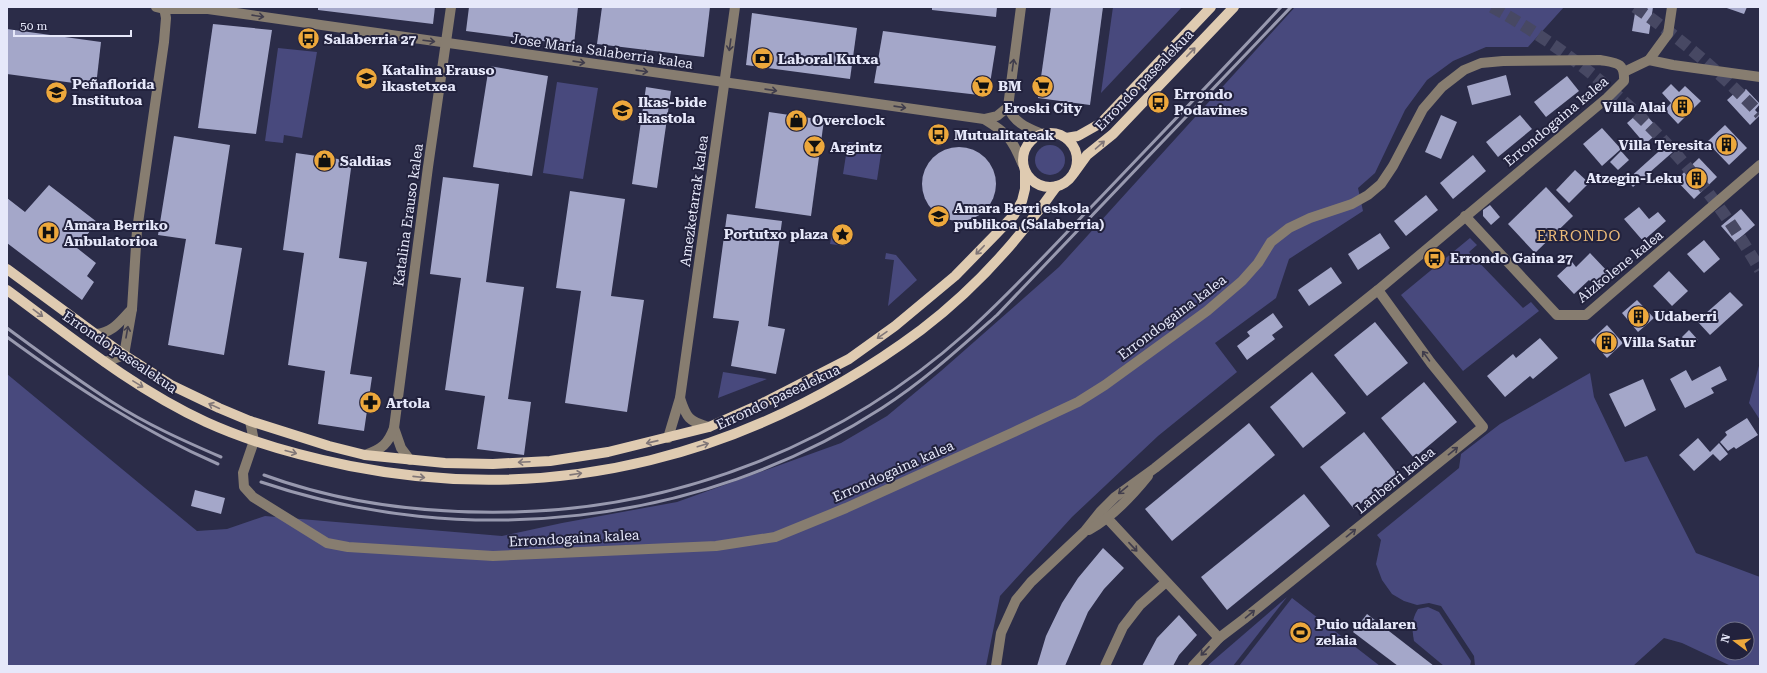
<svg xmlns="http://www.w3.org/2000/svg" width="1767" height="673" font-family="'Roboto Serif',serif">
<style>
.green{fill:#48497d;fill-rule:evenodd}
.building{fill:#a4a7c9}
.lines{fill:none;stroke-linecap:round;stroke-linejoin:round}
.highway-tunnel{stroke:#474863;stroke-width:12;stroke-dasharray:12 6;stroke-linecap:butt}
.minor{stroke:#877d70;stroke-width:10}
.major{stroke:#dfcbb1;stroke-width:10}
.rail{stroke:#9899af;stroke-width:3}
.oneway{stroke:#403d4c}
.oneway2{stroke:#807677}
.labels{text-anchor:middle;stroke-width:4;stroke-linejoin:round;paint-order:stroke}
.poi-label{font-size:14px;font-weight:bold;fill:#e6e8fa;stroke:#22223d;text-anchor:start}
.street-label{font-size:14px;fill:#e6e8fa;stroke:#22223d}
.neighbourhood-label{font-size:15px;letter-spacing:1px;fill:#e9b978;stroke:#22223d}
</style>
<rect width="100%" height="100%" fill="#2b2c48"/>
<g class="green">
<path d="M 1113,7 L 1182,7 L 1101,93 Z"/>
<path d="M 1295,7 L 1564,7 L 1528,47 L 1486,47 L 1453,61 L 1427,80 L 1405,110 L 1375,173 L 1358,188 L 1363,211 L 1289,259 L 1276,298 L 1215,343 L 1237,372 L 1158,436 L 1072,517 L 1000,596 L 986,666 L 7,666 L 7,374 L 197,531 L 227,529 L 265,516 L 502,536 L 562,523 L 677,502 L 841,443 L 887,416 L 941,371 L 1059,267 Z"/>
<path d="M 278,48 L 317,52 L 302,138 L 284,135 L 283,143 L 265,141 Z"/>
<path d="M 557,82 L 598,88 L 583,179 L 543,173 Z"/>
<path d="M 848,142 L 882,147 L 877,180 L 843,174 Z"/>
<circle cx="1050" cy="160" r="15"/>
<path d="M 833,228 L 843,230 L 845,246 L 830,244 Z"/>
<path d="M 1470,238 L 1477,245 L 1469,252 L 1523,308 L 1531,302 L 1539,311 L 1463,371 L 1401,295 Z"/>
<path d="M 886,253 L 896,255 L 917,280 L 888,306 L 894,260 L 885,259 Z"/>
<path d="M 1760,362 L 1760,420 L 1749,403 Z"/>
<path d="M 723,372 L 767,379 L 718,398 Z"/>
<path d="M 1590,373 L 1594,397 L 1625,462 L 1647,456 L 1696,553 L 1760,577 L 1760,666 L 1731,666 L 1682,643 L 1664,638 L 1633,666 L 1475,666 L 1474,656 L 1441,606 L 1429,603 L 1417,605 L 1404,601 L 1392,594 L 1382,580 L 1376,564 L 1381,540 L 1377,535 L 1459,468 L 1461,454 L 1500,424 ZM 1723,629 L 1747,629 L 1747,653 L 1723,653 Z"/>
<path d="M 1287,597 L 1233,666 L 1207,666 Z"/>
<path d="M 1292,598 L 1380,666 L 1239,666 Z"/>
<path d="M 1428,607 L 1439,612 L 1471,661 L 1470,666 L 1444,666 L 1414,641 C 1412,629 1411,620 1418,609 Z"/>
</g>
<g class="building">
<path d="M 318,7 L 435,7 L 433,24 L 318,10 Z"/>
<path d="M 469,7 L 578,7 L 574,45 L 466,31 Z"/>
<path d="M 602,7 L 710,7 L 704,57 L 597,44 Z"/>
<path d="M 932,7 L 997,7 L 996,17 L 932,10 Z"/>
<path d="M 1051,7 L 1103,7 L 1090,105 L 1038,98 Z"/>
<path d="M 1636,7 L 1653,7 L 1649,34 L 1632,31 Z"/>
<path d="M 1724,7 L 1747,7 L 1744,14 Z"/>
<path d="M 752,13 L 857,28 L 850,79 L 746,65 Z"/>
<path d="M 213,24 L 272,30 L 256,134 L 198,128 Z"/>
<path d="M 7,29 L 101,42 L 96,86 L 7,74 Z"/>
<path d="M 883,31 L 996,46 L 988,96 L 874,83 Z"/>
<path d="M 489,66 L 548,76 L 532,176 L 473,167 Z"/>
<path d="M 1506,75 L 1511,95 L 1472,105 L 1467,86 Z"/>
<path d="M 1567,76 L 1579,91 L 1546,117 L 1534,102 Z"/>
<path d="M 1671,84 L 1679,92 L 1685,86 L 1701,101 L 1678,124 L 1665,110 L 1671,103 L 1662,93 Z"/>
<path d="M 646,87 L 671,91 L 657,188 L 632,184 Z"/>
<path d="M 1746,89 L 1760,104 L 1755,110 L 1760,115 L 1750,125 L 1727,100 L 1737,91 L 1740,94 Z"/>
<path d="M 1642,110 L 1660,131 L 1645,144 L 1627,123 Z"/>
<path d="M 769,112 L 824,120 L 811,216 L 755,208 Z"/>
<path d="M 1441,115 L 1457,122 L 1441,159 L 1425,152 Z"/>
<path d="M 1520,115 L 1532,129 L 1498,157 L 1486,142 Z"/>
<path d="M 1725,125 L 1747,148 L 1729,165 L 1707,142 Z"/>
<path d="M 1602,128 L 1621,149 L 1602,166 L 1583,144 Z"/>
<path d="M 174,136 L 230,145 L 215,244 L 242,248 L 224,355 L 168,345 L 186,239 L 158,235 Z"/>
<path d="M 1667,144 L 1674,151 L 1633,187 L 1627,180 Z"/>
<circle cx="959" cy="184" r="37"/>
<path d="M 1621,151 L 1629,160 L 1618,170 L 1610,162 Z"/>
<path d="M 296,153 L 352,161 L 339,258 L 367,262 L 350,374 L 372,377 L 364,431 L 318,424 L 325,371 L 288,365 L 304,253 L 283,250 Z"/>
<path d="M 1473,155 L 1486,171 L 1453,199 L 1440,183 Z"/>
<path d="M 1699,158 L 1717,177 L 1694,199 L 1676,180 Z"/>
<path d="M 1575,170 L 1589,183 L 1569,203 L 1556,190 Z"/>
<path d="M 443,177 L 499,184 L 486,282 L 524,287 L 508,399 L 531,402 L 524,455 L 477,449 L 485,396 L 445,390 L 461,278 L 430,274 Z"/>
<path d="M 49,185 L 97,222 L 77,248 L 96,263 L 87,276 L 94,282 L 82,300 L 7,243 L 7,198 L 25,212 Z"/>
<path d="M 1546,187 L 1573,216 L 1535,253 L 1508,224 Z"/>
<path d="M 570,191 L 625,199 L 611,296 L 644,300 L 627,412 L 565,403 L 581,291 L 556,288 Z"/>
<path d="M 1426,195 L 1438,210 L 1406,236 L 1394,221 Z"/>
<path d="M 1490,205 L 1500,217 L 1491,225 L 1483,216 L 1483,210 Z"/>
<path d="M 1639,207 L 1649,219 L 1658,212 L 1666,221 L 1643,241 L 1624,219 Z"/>
<path d="M 1741,209 L 1755,225 L 1735,242 L 1721,226 Z"/>
<path d="M 727,214 L 782,221 L 768,326 L 785,329 L 776,374 L 731,366 L 739,321 L 713,318 Z"/>
<path d="M 1380,233 L 1390,248 L 1358,270 L 1348,254 Z"/>
<path d="M 1704,240 L 1720,259 L 1704,273 L 1687,254 Z"/>
<path d="M 1590,253 L 1608,272 L 1594,285 L 1589,280 L 1574,294 L 1557,276 L 1572,262 L 1576,267 Z"/>
<path d="M 1331,267 L 1342,283 L 1309,306 L 1298,290 Z"/>
<path d="M 1669,271 L 1688,291 L 1672,306 L 1653,286 Z"/>
<path d="M 1730,292 L 1743,305 L 1710,335 L 1697,321 Z"/>
<path d="M 1637,300 L 1654,318 L 1638,332 L 1622,313 Z"/>
<path d="M 1273,313 L 1283,327 L 1272,335 L 1275,339 L 1247,360 L 1237,346 L 1250,336 L 1247,332 Z"/>
<path d="M 1375,322 L 1408,363 L 1367,396 L 1334,355 Z"/>
<path d="M 1607,325 L 1623,343 L 1607,358 L 1591,340 Z"/>
<path d="M 1689,330 L 1698,340 L 1690,347 L 1682,337 Z"/>
<path d="M 1540,338 L 1558,358 L 1533,379 L 1530,376 L 1505,397 L 1487,376 L 1513,354 L 1516,358 Z"/>
<path d="M 1720,366 L 1727,380 L 1711,388 L 1714,393 L 1685,408 L 1670,379 L 1686,370 L 1692,381 Z"/>
<path d="M 1312,372 L 1346,413 L 1303,448 L 1270,407 Z"/>
<path d="M 1643,379 L 1656,410 L 1625,427 L 1609,394 Z"/>
<path d="M 1424,382 L 1457,422 L 1414,458 L 1381,418 Z"/>
<path d="M 1747,418 L 1758,435 L 1736,449 L 1734,447 L 1728,451 L 1720,442 L 1727,435 L 1725,432 Z"/>
<path d="M 1249,423 L 1275,455 L 1172,541 L 1145,509 Z"/>
<path d="M 1364,432 L 1397,474 L 1354,509 L 1320,467 Z"/>
<path d="M 1698,438 L 1710,452 L 1719,443 L 1728,454 L 1720,461 L 1713,454 L 1694,471 L 1679,455 Z"/>
<path d="M 195,490 L 225,498 L 221,514 L 191,506 Z"/>
<path d="M 1304,494 L 1330,526 L 1227,610 L 1201,577 Z"/>
<path d="M 1103,548 L 1124,568 L 1104,589 L 1088,612 L 1065,666 L 1037,666 L 1046,636 L 1062,603 L 1078,578 Z"/>
<path d="M 1367,614 L 1434,666 L 1398,666 L 1353,632 Z"/>
<path d="M 1179,615 L 1197,635 L 1179,655 L 1173,666 L 1142,666 L 1157,638 Z"/>
</g>
<g class="lines">
<g class="highway-tunnel">
<path d="M 1492,7 C 1603,68 1697,161 1760,270"/>
<path d="M 1635,7 C 1680,38 1722,74 1760,114"/>
</g>
<g class="minor">
<path d="M 156,7 L 164,9 L 208,9 L 984,119 C 1007,133 1012,138 1022,163"/>
<path d="M 1021,7 L 1008,107 C 1014,123 1028,128 1042,134"/>
<path d="M 1649,60 L 1673,65 L 1760,77"/>
<path d="M 1624,72 L 1649,60 L 1668,34 L 1672,7"/>
<path d="M 984,119 L 997,116 L 1008,107"/>
<path d="M 1465,216 L 1557,315 L 1586,315 L 1760,165"/>
<path d="M 96,334 C 114,332 120,321 132,309"/>
<path d="M 105,362 L 124,355 L 132,309 L 137,230 L 164,42 L 166,18 L 164,7"/>
<path d="M 680,398 C 686,417 689,422 709,427"/>
<path d="M 250,421 L 254,441 L 243,473 L 244,487 L 253,497 L 327,543 L 348,547 L 493,556 L 716,546 L 775,537 L 846,508 L 1014,432 L 1078,402 L 1105,385 L 1207,311 L 1242,281 L 1258,263 L 1271,242 L 1289,228 L 1310,218 L 1352,204 L 1368,195 L 1381,184 L 1393,166 L 1423,109 L 1442,87 L 1464,70 L 1481,63 L 1503,61 L 1600,60 C 1616,63 1625,62 1624,81 L 1607,98 L 1378,290 L 1155,468 L 1115,497 L 1100,512 L 1084,532 L 1031,582 L 1016,600 L 1001,633 L 996,666"/>
<path d="M 394,428 L 401,448 L 410,460"/>
<path d="M 668,438 L 680,398 L 735,7"/>
<path d="M 365,455 C 382,449 388,444 394,428 L 428,167 L 451,7"/>
<path d="M 1107,518 L 1219,638"/>
<path d="M 1089,530 C 1112,517 1132,496 1148,476"/>
<path d="M 1105,666 L 1123,627 L 1140,605 L 1166,582"/>
<path d="M 1193,666 L 1219,638 L 1244,619 L 1483,427 L 1431,363 L 1378,290"/>
</g>
<g class="major">
<circle cx="1050" cy="160" r="27"/>
<path d="M 1066,138 L 1078,136 L 1101,123 L 1211,7"/>
<path d="M 1074,173 L 1087,155 L 1113,134 L 1234,7"/>
<path d="M 7,269 L 124,355 L 171,385 L 219,408 L 250,421 L 329,446 L 365,455 L 445,463 L 493,464 L 550,461 L 608,452 L 709,427 L 763,403 L 849,359 L 895,326 L 955,276 L 997,233 L 1014,215 L 1022,201 L 1025,189 L 1025,171"/>
<path d="M 7,290 C 71,337 134,389 206,422 C 252,443 301,456 350,466 C 557,507 753,455 921,330 C 963,298 1003,257 1035,215 C 1043,206 1049,196 1057,186"/>
</g>
<g class="rail">
<path d="M 7,328 C 41,353 76,379 112,402 C 146,424 184,441 221,457"/>
<path d="M 7,337 C 74,386 142,431 218,464"/>
<path d="M 264,475 C 343,504 429,514 514,512 C 680,508 842,444 966,333 C 1012,292 1054,245 1098,200 C 1159,136 1221,72 1281,7"/>
<path d="M 261,482 C 465,551 700,526 882,408 C 924,381 960,348 997,315 L 1291,7"/>
</g>
</g>
<defs><path id="oneway-shaft" d="M-6 0H5M1.5-3L5.5 0L1.5 3" fill="none" stroke-width="1.6" stroke-linecap="round" stroke-linejoin="round"/></defs>
<g class="oneway">
<use href="#oneway-shaft" transform="translate(258 16) rotate(8)"/>
<use href="#oneway-shaft" transform="translate(429 41) rotate(7)"/>
<use href="#oneway-shaft" transform="translate(730 45) rotate(98)"/>
<use href="#oneway-shaft" transform="translate(579 62) rotate(8)"/>
<use href="#oneway-shaft" transform="translate(1013 65) rotate(-82)"/>
<use href="#oneway-shaft" transform="translate(642 71) rotate(8)"/>
<use href="#oneway-shaft" transform="translate(771 90) rotate(8)"/>
<use href="#oneway-shaft" transform="translate(900 107) rotate(8)"/>
<use href="#oneway-shaft" transform="translate(127 332) rotate(-80)"/>
<use href="#oneway-shaft" transform="translate(1426 356) rotate(-126)"/>
<use href="#oneway-shaft" transform="translate(1453 451) rotate(-39)"/>
<use href="#oneway-shaft" transform="translate(1123 490) rotate(140)"/>
<use href="#oneway-shaft" transform="translate(1351 533) rotate(-39)"/>
<use href="#oneway-shaft" transform="translate(1133 547) rotate(47)"/>
<use href="#oneway-shaft" transform="translate(1250 614) rotate(-40)"/>
<use href="#oneway-shaft" transform="translate(1205 651) rotate(133)"/>
</g>
<g class="oneway2">
<use href="#oneway-shaft" transform="translate(1191 52) rotate(-46)"/>
<use href="#oneway-shaft" transform="translate(1100 145) rotate(-41)"/>
<use href="#oneway-shaft" transform="translate(980 250) rotate(134)"/>
<use href="#oneway-shaft" transform="translate(38 313) rotate(37)"/>
<use href="#oneway-shaft" transform="translate(882 335) rotate(145)"/>
<use href="#oneway-shaft" transform="translate(138 384) rotate(31)"/>
<use href="#oneway-shaft" transform="translate(214 406) rotate(-155)"/>
<use href="#oneway-shaft" transform="translate(652 442) rotate(167)"/>
<use href="#oneway-shaft" transform="translate(703 445) rotate(-17)"/>
<use href="#oneway-shaft" transform="translate(291 452) rotate(15)"/>
<use href="#oneway-shaft" transform="translate(524 462) rotate(177)"/>
<use href="#oneway-shaft" transform="translate(576 474) rotate(-8)"/>
<use href="#oneway-shaft" transform="translate(419 477) rotate(6)"/>
</g>
<defs>
<symbol id="bus-disc" viewBox="-11 -11 22 22"><circle r="9.5" fill="#eda83c" stroke="#22223d"/><path d="M-5-6H5V4H4V6H2V4H-2V6H-4V4H-5ZM-3.5-4V0h7V-4ZM-3.5 1.2v1.5H-2V1.2ZM2 1.2v1.5H3.5V1.2Z" fill="#111"/></symbol>
<symbol id="bank-disc" viewBox="-11 -11 22 22"><circle r="9.5" fill="#eda83c" stroke="#22223d"/><path d="M-6-4H6V4H-6ZM0-2.3a2.3 2.3 0 1 0 0 4.6a2.3 2.3 0 1 0 0-4.6Z" fill="#111"/></symbol>
<symbol id="school-disc" viewBox="-11 -11 22 22"><circle r="9.5" fill="#eda83c" stroke="#22223d"/><path d="M0-5L7-2L0 1L-7-2ZM-4 1L0 2.5L4 1V4Q0 6-4 4Z" fill="#111"/></symbol>
<symbol id="supermarket-disc" viewBox="-11 -11 22 22"><circle r="9.5" fill="#eda83c" stroke="#22223d"/><path d="M-6-5.5h2.5l.6 2H6L4.5 2H-2.5L-4.4-4H-6ZM-1.5 3.2a1.3 1.3 0 1 0 .1 0ZM3 3.2a1.3 1.3 0 1 0 .1 0Z" fill="#111"/></symbol>
<symbol id="building-disc" viewBox="-11 -11 22 22"><circle r="9.5" fill="#eda83c" stroke="#22223d"/><path d="M-4-6H4V6H1V3H-1V6H-4ZM-2.5-4.3h1.7v1.8h-1.7ZM.8-4.3h1.7v1.8H.8ZM-2.5-1h1.7V.8h-1.7ZM.8-1h1.7V.8H.8Z" fill="#111"/></symbol>
<symbol id="shop-disc" viewBox="-11 -11 22 22"><circle r="9.5" fill="#eda83c" stroke="#22223d"/><path d="M-5-2.5h2.3a2.7 3.5 0 0 1 5.4 0H5L5.5 6h-11ZM-1.5-2.5h3a1.5 2.3 0 0 0-3 0Z" fill="#111"/></symbol>
<symbol id="bar-disc" viewBox="-11 -11 22 22"><circle r="9.5" fill="#eda83c" stroke="#22223d"/><path d="M-6-5H6L.8 .8V4.5H3.5V6h-7V4.5H-.8V.8Z" fill="#111"/></symbol>
<symbol id="hospital-disc" viewBox="-11 -11 22 22"><circle r="9.5" fill="#eda83c" stroke="#22223d"/><path d="M-5-5h3v3.5h4V-5h3V5h-3V1.5h-4V5h-3Z" fill="#111"/></symbol>
<symbol id="sight-disc" viewBox="-11 -11 22 22"><circle r="9.5" fill="#eda83c" stroke="#22223d"/><path d="M0-6L1.8-2.2L6-1.7L2.9 1.2L3.7 5.4L0 3.3L-3.7 5.4L-2.9 1.2L-6-1.7L-1.8-2.2Z" fill="#111"/></symbol>
<symbol id="pharmacy-disc" viewBox="-11 -11 22 22"><circle r="9.5" fill="#eda83c" stroke="#22223d"/><path d="M-2-6h4v4h4v4h-4v4h-4v-4h-4v-4h4Z" fill="#111"/></symbol>
<symbol id="stadium-disc" viewBox="-11 -11 22 22"><circle r="9.5" fill="#eda83c" stroke="#22223d"/><path d="M0-5a6.5 5 0 1 0 0 10a6.5 5 0 1 0 0-10ZM-3.5-1.8h7v3.6h-7Z" fill="#111"/></symbol>
</defs>
<g fill-rule="evenodd">
<use href="#bus-disc" x="296" y="26" width="25" height="25"/>
<use href="#bank-disc" x="750" y="46" width="25" height="25"/>
<use href="#school-disc" x="354" y="66" width="25" height="25"/>
<use href="#supermarket-disc" x="970" y="74" width="25" height="25"/>
<use href="#supermarket-disc" x="1030" y="74" width="25" height="25"/>
<use href="#school-disc" x="44" y="80" width="25" height="25"/>
<use href="#bus-disc" x="1146" y="90" width="25" height="25"/>
<use href="#building-disc" x="1670" y="94" width="25" height="25"/>
<use href="#school-disc" x="610" y="98" width="25" height="25"/>
<use href="#shop-disc" x="784" y="108" width="25" height="25"/>
<use href="#bus-disc" x="926" y="122" width="25" height="25"/>
<use href="#building-disc" x="1714" y="132" width="25" height="25"/>
<use href="#bar-disc" x="802" y="134" width="25" height="25"/>
<use href="#shop-disc" x="312" y="148" width="25" height="25"/>
<use href="#building-disc" x="1684" y="166" width="25" height="25"/>
<use href="#school-disc" x="926" y="204" width="25" height="25"/>
<use href="#hospital-disc" x="36" y="220" width="25" height="25"/>
<use href="#sight-disc" x="830" y="222" width="25" height="25"/>
<use href="#bus-disc" x="1422" y="246" width="25" height="25"/>
<use href="#building-disc" x="1626" y="304" width="25" height="25"/>
<use href="#building-disc" x="1594" y="330" width="25" height="25"/>
<use href="#pharmacy-disc" x="358" y="390" width="25" height="25"/>
<use href="#stadium-disc" x="1288" y="620" width="25" height="25"/>
</g>
<g class="labels">
<g class="poi-label">
<text x="324" y="44">Salaberria 27</text>
<text x="778" y="64">Laboral Kutxa</text>
<text x="382" y="75">Katalina Erauso<tspan x="382" dy="16">ikastetxea</tspan></text>
<text x="72" y="89">Peñaflorida<tspan x="72" dy="16">Institutoa</tspan></text>
<text x="998" y="91">BM</text>
<text x="1174" y="99">Errondo<tspan x="1174" dy="16">Podavines</tspan></text>
<text x="638" y="107">Ikas-bide<tspan x="638" dy="16">ikastola</tspan></text>
<text x="1666" y="112" text-anchor="end">Villa Alai</text>
<text x="1043" y="113" text-anchor="middle">Eroski City</text>
<text x="812" y="125">Overclock</text>
<text x="954" y="140">Mutualitateak</text>
<text x="1712" y="150" text-anchor="end">Villa Teresita</text>
<text x="830" y="152">Argintz</text>
<text x="340" y="166">Saldias</text>
<text x="1682" y="183" text-anchor="end">Atzegin-Leku</text>
<text x="954" y="213">Amara Berri eskola<tspan x="954" dy="16">publikoa (Salaberria)</tspan></text>
<text x="64" y="230">Amara Berriko<tspan x="64" dy="16">Anbulatorioa</tspan></text>
<text x="828" y="239" text-anchor="end">Portutxo plaza</text>
<text x="1450" y="263">Errondo Gaina 27</text>
<text x="1654" y="321">Udaberri</text>
<text x="1622" y="347">Villa Satur</text>
<text x="386" y="408">Artola</text>
<text x="1316" y="629">Puio udalaren<tspan x="1316" dy="16">zelaia</tspan></text>
</g>
<g class="street-label">
<text transform="translate(602 51) rotate(8)" y="5">Jose Maria Salaberria kalea</text>
<text transform="translate(1144 80) rotate(-46)" y="5">Errondo pasealekua</text>
<text transform="translate(1556 121) rotate(-40)" y="5">Errondogaina kalea</text>
<text transform="translate(694 201) rotate(-82)" y="5">Amezketarrak kalea</text>
<text transform="translate(408 215) rotate(-82)" y="5">Katalina Erauso kalea</text>
<text transform="translate(1620 266) rotate(-39)" y="5">Aizkolene kalea</text>
<text transform="translate(1172 317) rotate(-37)" y="5">Errondogaina kalea</text>
<text transform="translate(120 352) rotate(34)" y="5">Errondo pasealekua</text>
<text transform="translate(778 397) rotate(-25)" y="5">Errondo pasealekua</text>
<text transform="translate(893 471) rotate(-24)" y="5">Errondogaina kalea</text>
<text transform="translate(1395 480) rotate(-39)" y="5">Lanberri kalea</text>
<text transform="translate(574 538) rotate(-3)" y="5">Errondogaina kalea</text>
</g>
<g class="neighbourhood-label">
<text x="1579" y="241">ERRONDO</text>
</g>
</g>
<rect width="1767" height="673" fill="none" stroke="#e6e8fa" stroke-width="16"/>
<g transform="translate(1735 641) rotate(286)"><circle r="19" fill="#22223d" stroke="#707189"/>
<path d="M0-3L7 15L0 10L-7 15Z" fill="#eda83c"/>
<text y="-6" font-size="11" font-weight="bold" text-anchor="middle" fill="#e6e8fa">N</text>
</g>
<path d="M14 30v6h117v-6" fill="none" stroke="#e6e8fa" stroke-width="2"/>
<text x="20" y="30" font-size="12" fill="#e6e8fa" stroke="#22223d" stroke-width="3" paint-order="stroke">50 m</text>
</svg>
